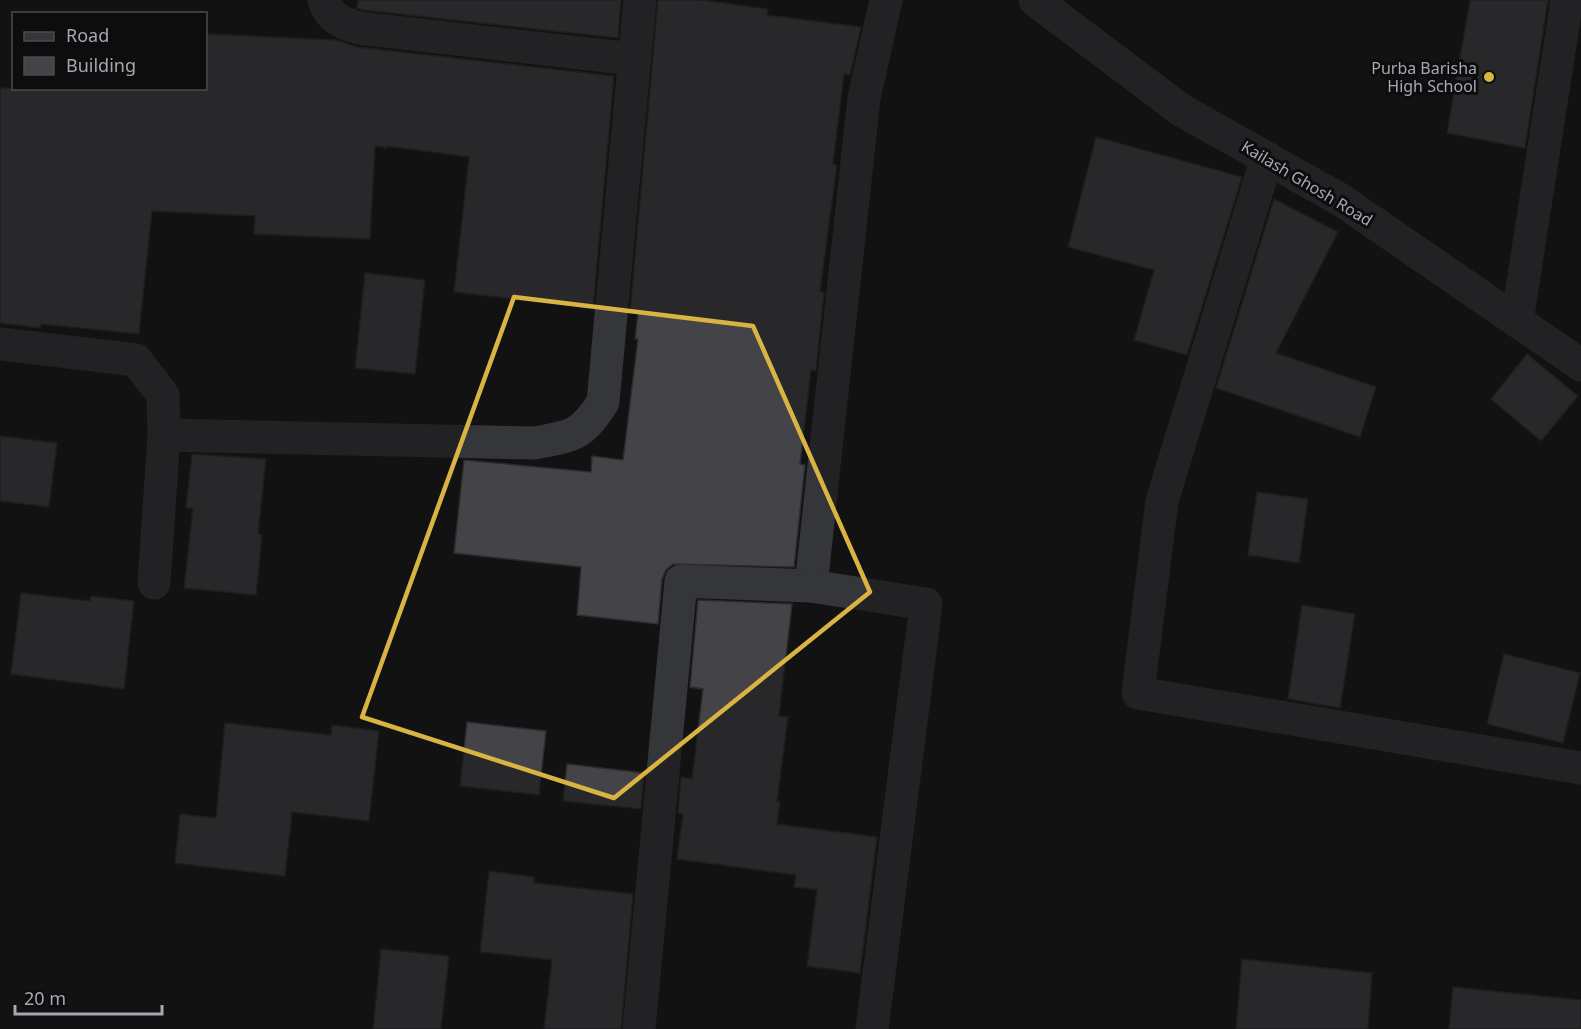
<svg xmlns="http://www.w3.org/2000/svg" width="1581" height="1029" font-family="'Noto Sans',sans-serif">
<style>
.building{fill:#444448;stroke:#2c2c2f;stroke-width:1.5}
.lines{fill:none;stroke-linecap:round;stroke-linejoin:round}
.minor{stroke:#35363a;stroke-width:33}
.marked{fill:none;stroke:#dab443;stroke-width:4.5;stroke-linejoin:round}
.poi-dot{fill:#dab443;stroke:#0d0d0e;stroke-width:2}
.labels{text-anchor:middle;stroke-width:6;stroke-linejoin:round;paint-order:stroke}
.poi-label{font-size:16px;fill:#a5a8b2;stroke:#0d0d0e;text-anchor:end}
.street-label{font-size:16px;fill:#a5a8b2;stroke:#0d0d0e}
</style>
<rect width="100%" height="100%" fill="#121213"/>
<g class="building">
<path d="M 358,0 L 621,0 L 618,38 L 363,10 L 357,8 Z"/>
<path d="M 658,0 L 702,0 L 768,9 L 767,15 L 861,27 L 850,75 L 844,74 L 833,164 L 837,165 L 820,291 L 824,292 L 816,371 L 811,370 L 800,464 L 805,465 L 794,567 L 673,564 L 666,570 L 662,579 L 658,624 L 577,615 L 581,567 L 454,553 L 464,460 L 591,472 L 592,456 L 623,460 L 638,339 L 635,339 L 638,313 L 630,312 Z"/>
<path d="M 1470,0 L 1548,0 L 1525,148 L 1447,133 Z"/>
<path d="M 206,34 L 336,40 L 357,47 L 614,76 L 593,308 L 454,292 L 469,157 L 387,146 L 387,148 L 375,146 L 370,239 L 254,234 L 255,216 L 152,211 L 139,334 L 41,324 L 40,328 L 0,323 L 0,88 L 206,88 Z"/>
<path d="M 1096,137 L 1242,177 L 1187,355 L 1134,340 L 1154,270 L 1068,247 Z"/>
<path d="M 1274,199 L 1338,232 L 1276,353 L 1376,387 L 1360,437 L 1216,388 Z"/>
<path d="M 365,273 L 425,280 L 415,374 L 355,368 Z"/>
<path d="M 1527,354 L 1578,396 L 1541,441 L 1491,399 Z"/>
<path d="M 0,436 L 57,443 L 49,507 L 0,501 Z"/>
<path d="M 192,454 L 266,459 L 258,534 L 262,535 L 256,595 L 184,588 L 193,508 L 186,508 Z"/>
<path d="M 1257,492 L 1308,499 L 1299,563 L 1248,555 Z"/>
<path d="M 21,593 L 90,601 L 91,596 L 134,601 L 124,689 L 11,674 Z"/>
<path d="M 698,600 L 792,604 L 779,716 L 788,717 L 777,802 L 780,802 L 777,824 L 877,837 L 860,973 L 807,966 L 817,890 L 794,887 L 796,875 L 677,859 L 683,814 L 678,813 L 681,777 L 692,779 L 703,689 L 690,687 Z"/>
<path d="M 1302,605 L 1355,614 L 1340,708 L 1288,699 Z"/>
<path d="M 1504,654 L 1580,673 L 1563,743 L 1487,724 Z"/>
<path d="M 467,722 L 546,731 L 539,795 L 460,786 Z"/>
<path d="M 225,723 L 331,735 L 332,725 L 379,731 L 369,821 L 292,812 L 285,876 L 175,863 L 180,814 L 216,818 Z"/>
<path d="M 567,764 L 644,773 L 641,809 L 563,801 Z"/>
<path d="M 489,871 L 534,877 L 534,883 L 633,894 L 621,1029 L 544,1029 L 552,960 L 480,952 Z"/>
<path d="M 381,949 L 449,956 L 441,1029 L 373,1029 Z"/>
<path d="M 1242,959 L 1372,973 L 1368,1029 L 1236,1029 Z"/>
<path d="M 1453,987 L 1581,1000 L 1581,1029 L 1449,1029 Z"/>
</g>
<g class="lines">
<g class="minor">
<path d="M 324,0 C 329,18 342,23 359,28 L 633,59"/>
<path d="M 1035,0 L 1181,110 L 1341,200 L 1581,365"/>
<path d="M 1267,158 L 1162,501 L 1138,693 L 1581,768"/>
<path d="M 1517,321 L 1567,0"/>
<path d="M 0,344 L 136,360 L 163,395 L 164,435 L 154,583"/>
<path d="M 164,435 L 534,443 C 572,436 582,436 603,402 L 640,0"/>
<path d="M 811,586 L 864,98 L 886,0"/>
<path d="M 639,1029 L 681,581 L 811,586 L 926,604 L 872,1029"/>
</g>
</g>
<path d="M0 0H1581V1029H0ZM 514,297 L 753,326 L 870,592 L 614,798 L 362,717 Z" fill="#121213" fill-opacity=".55" fill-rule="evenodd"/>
<path class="marked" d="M 514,297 L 753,326 L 870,592 L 614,798 L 362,717 Z"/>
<circle class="poi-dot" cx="1489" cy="77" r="6"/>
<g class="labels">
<g class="poi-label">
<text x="1477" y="74">Purba Barisha<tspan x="1477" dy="18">High School</tspan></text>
</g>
<g class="street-label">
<text transform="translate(1307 183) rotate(31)" y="6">Kailash Ghosh Road</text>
</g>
</g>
<rect x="12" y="12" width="195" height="78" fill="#0d0d0e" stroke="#4a4b50" stroke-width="1.5"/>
<rect x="24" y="32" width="30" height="9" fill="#35363a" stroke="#4a4b50" stroke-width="1.5"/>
<text x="66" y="42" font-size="18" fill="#a5a8b2">Road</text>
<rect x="24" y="57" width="30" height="18" fill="#444448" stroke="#4a4b50" stroke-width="1.5"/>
<text x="66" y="72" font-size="18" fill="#a5a8b2">Building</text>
<path d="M15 1005v9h147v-9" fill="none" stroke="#a5a8b2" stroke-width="3"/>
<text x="24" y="1005" font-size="18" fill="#a5a8b2" stroke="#0d0d0e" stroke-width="4.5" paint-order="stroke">20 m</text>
</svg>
